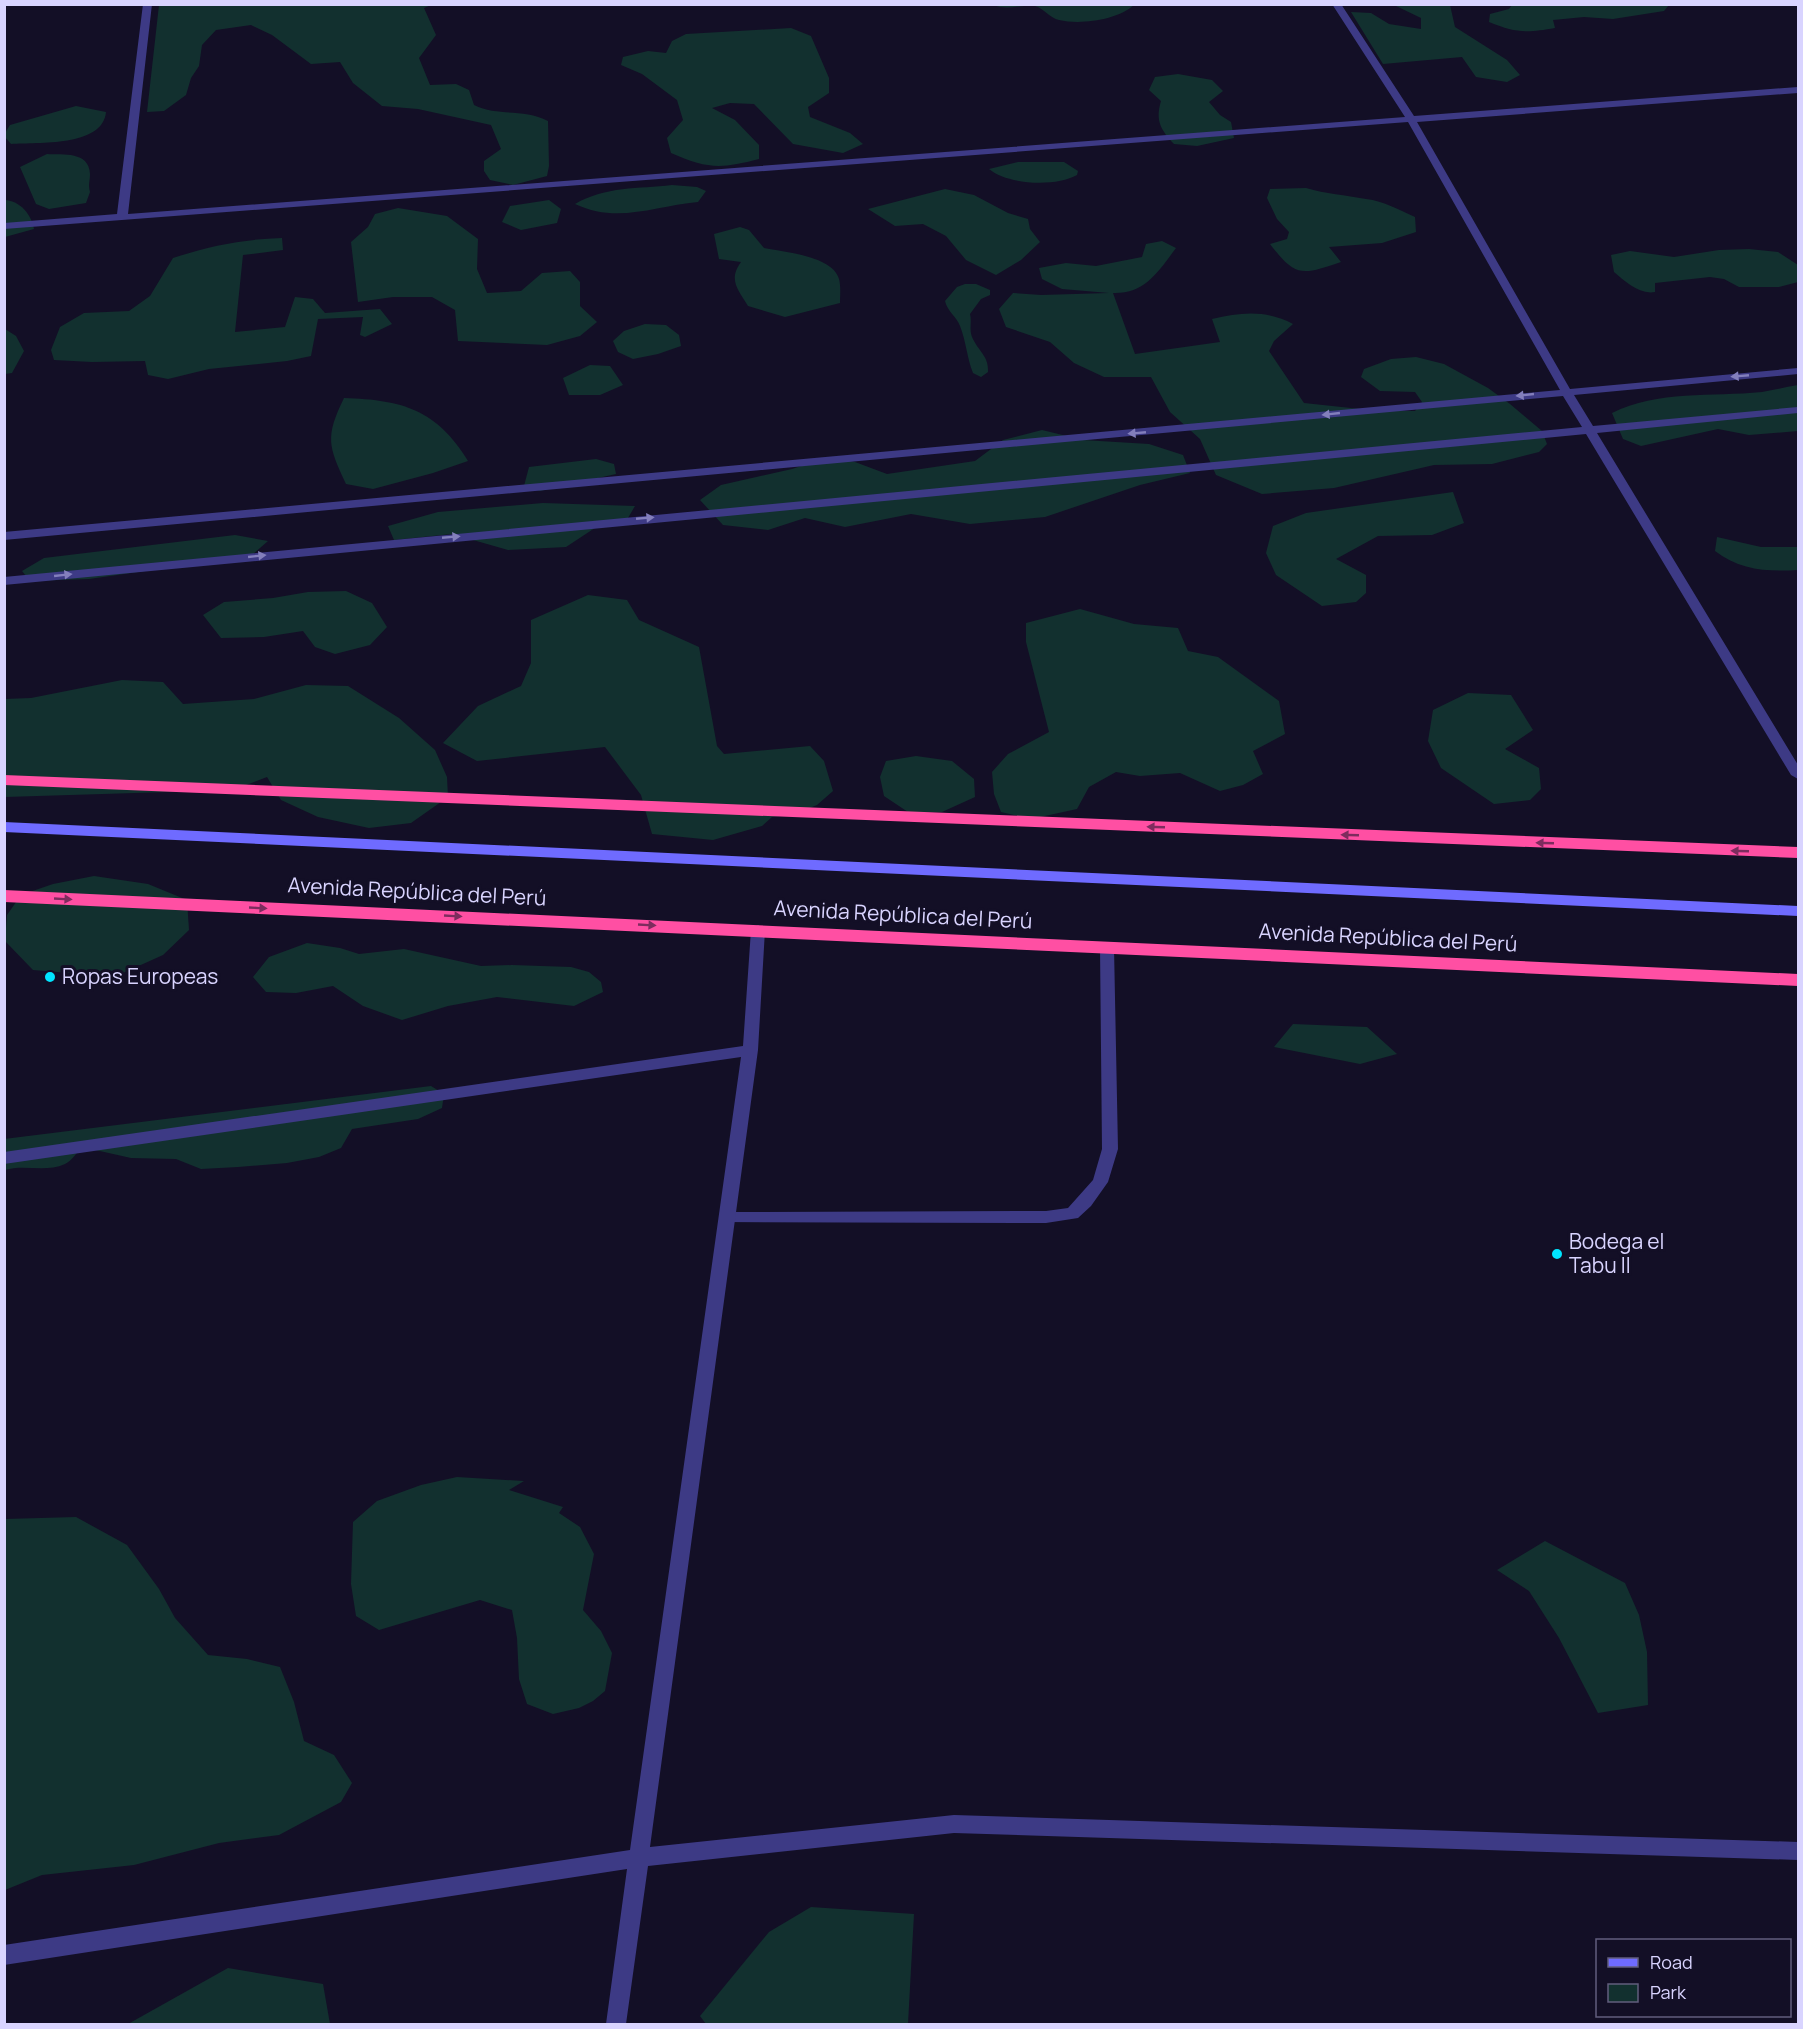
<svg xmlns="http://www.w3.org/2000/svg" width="1803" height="2029" font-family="Manrope,sans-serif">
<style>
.green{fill:#12302f}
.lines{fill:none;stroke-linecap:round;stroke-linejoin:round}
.lane{fill:#3d3a85;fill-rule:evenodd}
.street{fill:#3d3a85;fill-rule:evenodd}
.secondary{fill:#6f6bff;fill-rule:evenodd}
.highway{fill:#ff4fa3;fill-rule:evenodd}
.oneway{fill:#837fbc}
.oneway2{fill:#7d2c5e}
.poi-dot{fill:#00e5ff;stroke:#130f26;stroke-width:2}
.labels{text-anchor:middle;stroke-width:6;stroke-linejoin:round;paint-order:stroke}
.street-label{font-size:21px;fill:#d9d4ff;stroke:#130f26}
.poi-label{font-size:21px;fill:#d9d4ff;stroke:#130f26;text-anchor:start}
</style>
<rect width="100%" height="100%" fill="#130f26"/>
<g class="green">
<path d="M 159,5 L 431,5 L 424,8 L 436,35 L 419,58 L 430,85 L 456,84 L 469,90 L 474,105 C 498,117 524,108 548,121 L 549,166 L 547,176 L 513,185 L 490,180 L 484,171 L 484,161 L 501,149 L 491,125 L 418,109 L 382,106 L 353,83 L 340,62 L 311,64 L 272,35 L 251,25 L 216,30 L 202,45 L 199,66 L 191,78 L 186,95 L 164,111 L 147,112 Z"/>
<path d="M 994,5 L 1134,5 C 1117,20 1081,25 1059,20 C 1050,18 1043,8 1035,6 C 1020,4 1008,11 994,5 Z"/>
<path d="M 1394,5 L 1450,5 L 1455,27 L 1507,60 L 1520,75 L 1507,82 L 1476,77 L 1462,57 L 1383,64 L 1351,12 L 1371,13 L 1389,24 L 1421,29 L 1421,18 Z"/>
<path d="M 1512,5 L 1512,4 L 1669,5 L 1664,11 L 1613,19 L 1584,17 L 1553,20 L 1555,28 C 1527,33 1516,33 1489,22 L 1490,14 L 1509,9 Z"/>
<path d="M 791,28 L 811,36 L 829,78 L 829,93 L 808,107 L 810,117 L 850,133 L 863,144 L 843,153 L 793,144 L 754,104 L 730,103 L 712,108 L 735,120 L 759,145 L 759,159 C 721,169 707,169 671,153 L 667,138 L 683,120 L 677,100 L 642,74 L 621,65 L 623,57 L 648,51 L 666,53 L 672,41 L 686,34 Z"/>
<path d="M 1178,74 L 1212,80 L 1223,91 L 1209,102 L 1220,115 L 1231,122 L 1234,138 L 1197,146 L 1174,144 C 1161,130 1155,121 1161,101 L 1149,90 L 1155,77 Z"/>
<path d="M 76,106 L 106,112 C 103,147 38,142 11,144 L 5,137 L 5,133 L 10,125 Z"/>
<path d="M 47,154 C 63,155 89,151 90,174 C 90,181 88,184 90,192 L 86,203 L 49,209 L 36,204 L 20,167 Z"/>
<path d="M 1018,162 L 1064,162 L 1078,171 L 1077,175 C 1056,187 1008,185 989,169 Z"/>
<path d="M 672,185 L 697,187 L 706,191 L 698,202 C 655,206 617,224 575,204 C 606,186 638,189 672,185 Z"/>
<path d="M 1306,188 C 1326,194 1345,195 1366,199 C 1384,201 1399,210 1415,217 L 1416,232 L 1382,243 L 1329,247 L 1341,262 C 1302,275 1296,278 1270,244 L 1287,239 L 1289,232 L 1277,219 L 1267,198 L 1270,189 Z"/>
<path d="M 945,189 L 974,195 L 1008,213 L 1028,219 L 1030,229 L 1040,242 L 1021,260 L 996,275 L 966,260 L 946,236 L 923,224 L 895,226 L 868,209 Z"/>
<path d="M 5,200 C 20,201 31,214 34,229 L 5,237 Z"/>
<path d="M 549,200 L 561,209 L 557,223 L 521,230 L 502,222 L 510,206 Z"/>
<path d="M 398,208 L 447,216 L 478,239 L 477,269 L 487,293 L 521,291 L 542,273 L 570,271 L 580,282 L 580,306 L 597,322 L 580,336 L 547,345 L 458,341 L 455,310 L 432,297 L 393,297 L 358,302 L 351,242 L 368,227 L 375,214 Z"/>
<path d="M 740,227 L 749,230 L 764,248 C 784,252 833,256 839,279 C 841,286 840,296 840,303 L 785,317 L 748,306 C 738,289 728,280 741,262 L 719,259 L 714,234 Z"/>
<path d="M 282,238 L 283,250 L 243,255 L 235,332 L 285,327 L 295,297 L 313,299 L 325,313 L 380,309 L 392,324 L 365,337 L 360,335 L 363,317 L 318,319 L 311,356 L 287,361 L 209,369 L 168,379 L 148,375 L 145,361 L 92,362 L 54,360 L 51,350 L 60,327 L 84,313 L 129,311 L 150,296 L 173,258 C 209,246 244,239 282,238 Z"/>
<path d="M 1162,241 L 1176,248 C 1158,272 1145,294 1113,293 L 1135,354 L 1220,342 L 1212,319 C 1242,312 1266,310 1293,324 L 1274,341 L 1269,351 L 1304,403 L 1379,411 L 1415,411 L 1422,402 L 1415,392 L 1380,391 L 1361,377 L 1364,369 L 1391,359 L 1416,357 L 1444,364 L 1488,388 L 1510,404 L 1542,431 L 1547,444 L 1539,452 L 1492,464 L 1434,465 L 1334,488 L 1262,494 L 1216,475 L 1200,439 L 1170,412 L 1151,377 L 1104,377 L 1074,363 L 1050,342 L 1006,327 L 999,309 L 1013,293 L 1041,295 L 1109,293 L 1062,289 L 1042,279 L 1039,268 L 1066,263 L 1096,266 L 1142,257 L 1146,244 Z"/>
<path d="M 1749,249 L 1778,252 L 1798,265 L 1798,282 L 1779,287 L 1739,287 L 1724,279 L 1710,277 L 1655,283 L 1655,292 C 1639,295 1625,281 1614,272 L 1611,255 L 1630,251 L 1674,257 L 1719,250 Z"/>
<path d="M 965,284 L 976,284 L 990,290 L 990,295 L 981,299 L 970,314 C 972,322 969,329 972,337 C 978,351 989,356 988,372 L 981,377 L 973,373 C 967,358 966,341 960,326 C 957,317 947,311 945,301 L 957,287 Z"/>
<path d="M 645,324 L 666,325 L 679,335 L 681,346 L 658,354 L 633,359 L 618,352 L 613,341 L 624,331 Z"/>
<path d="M 5,329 L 16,336 L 24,351 L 12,373 L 5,374 Z"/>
<path d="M 590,365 L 610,366 L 623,385 L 600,395 L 569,395 L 563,378 Z"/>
<path d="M 1798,385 L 1798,431 L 1749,435 L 1718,429 L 1641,446 L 1623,439 L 1612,413 C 1658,390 1712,397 1762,392 C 1774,390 1786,387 1798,385 Z"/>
<path d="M 344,398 C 402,400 436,409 468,461 L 433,473 L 373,489 L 346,484 C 328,446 325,437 344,398 Z"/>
<path d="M 1042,430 L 1083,440 L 1149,444 L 1183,455 L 1190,473 L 1140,485 L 1045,517 L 970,524 L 911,514 L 845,527 L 805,518 L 768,530 L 723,525 L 700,500 L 721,485 L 792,469 L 829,457 L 855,462 L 887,474 L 975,461 L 1003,440 Z"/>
<path d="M 596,459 L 614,464 L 616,474 L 540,491 L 524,486 L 529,467 Z"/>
<path d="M 1453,492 L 1464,523 L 1432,535 L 1378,536 L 1336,559 L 1366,575 L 1366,593 L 1356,602 L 1322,606 L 1276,575 L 1266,553 L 1273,526 L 1306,513 Z"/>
<path d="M 543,503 L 635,506 L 628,518 L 604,522 L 566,547 L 508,550 L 452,534 L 394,540 L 388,526 L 438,512 Z"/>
<path d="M 235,535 L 268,541 L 251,556 L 89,579 L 30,581 L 22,571 L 44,558 Z"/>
<path d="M 1717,537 L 1761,547 L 1798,547 L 1798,570 C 1767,572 1740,570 1715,551 Z"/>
<path d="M 346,591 L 372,603 L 387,627 L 370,645 L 335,654 L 315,647 L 303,631 L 264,637 L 221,638 L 203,615 L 224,602 L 273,598 L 308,592 Z"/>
<path d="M 588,595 L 627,600 L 639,620 L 699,647 L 717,746 L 724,754 L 810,746 L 824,761 L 833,791 L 817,805 L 795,814 L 772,817 L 762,826 L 713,840 L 652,834 L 641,795 L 605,747 L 477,761 L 443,743 L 478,706 L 521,686 L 531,663 L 531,620 Z"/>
<path d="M 1080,609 L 1134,624 L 1178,628 L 1188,651 L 1218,657 L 1279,701 L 1285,734 L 1253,751 L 1263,774 L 1243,785 L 1220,791 L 1180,773 L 1140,776 L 1116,772 L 1089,787 L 1077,809 L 1031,819 L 1001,812 L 994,794 L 992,772 L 1008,754 L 1049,732 L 1026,642 L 1026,623 Z"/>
<path d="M 122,680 L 163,682 L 183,704 L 254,699 L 306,685 L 348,686 L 399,718 L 435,750 L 447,777 L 448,797 L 411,823 L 369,828 L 318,817 L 281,800 L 267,777 L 233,790 L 5,797 L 5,699 L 31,698 Z"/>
<path d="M 1468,693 L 1511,695 L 1533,730 L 1505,749 L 1539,768 L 1541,789 L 1530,800 L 1494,804 L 1441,768 L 1428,741 L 1433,710 Z"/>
<path d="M 916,756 L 952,761 L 974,779 L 975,797 L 942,812 L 908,812 L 884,796 L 880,777 L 886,761 Z"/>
<path d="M 94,876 L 148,884 L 187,900 L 189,930 L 163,955 L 123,973 L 81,974 L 33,970 L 5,941 L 7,915 L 21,895 L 53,884 Z"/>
<path d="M 307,943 L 340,948 L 359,954 L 404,949 L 481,966 L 512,965 L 571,967 L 589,972 L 601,982 L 603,992 L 574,1006 L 497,997 L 448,1006 L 402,1020 L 363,1006 L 333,986 L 296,993 L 266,992 L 253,977 L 269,957 Z"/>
<path d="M 1293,1024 L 1367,1027 L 1397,1054 L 1360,1064 L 1274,1047 Z"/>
<path d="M 431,1086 L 444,1094 L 442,1108 L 418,1119 L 352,1129 L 341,1148 L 319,1157 L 287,1163 L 238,1167 L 201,1169 L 176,1159 L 131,1158 L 82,1147 C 77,1152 72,1161 65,1164 C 45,1173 24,1164 5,1170 L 4,1139 Z"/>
<path d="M 457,1477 L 524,1481 L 509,1490 L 563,1507 L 559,1513 L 580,1527 L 594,1554 L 583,1610 L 601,1631 L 612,1653 L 605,1691 L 593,1701 L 579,1708 L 553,1714 L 527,1704 L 519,1679 L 517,1638 L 512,1610 L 480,1600 L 379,1630 L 356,1616 L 351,1584 L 353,1522 L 377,1501 L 421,1485 Z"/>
<path d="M 76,1517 L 127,1545 L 159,1589 L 175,1618 L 208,1655 L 247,1659 L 280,1667 L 294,1702 L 304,1741 L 334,1755 L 352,1783 L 341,1802 L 279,1835 L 219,1843 L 134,1865 L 42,1875 L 5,1890 L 5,1519 Z"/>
<path d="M 1545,1541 L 1625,1583 L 1639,1615 L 1647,1652 L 1648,1705 L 1598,1713 L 1559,1638 L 1529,1591 L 1497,1570 Z"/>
<path d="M 811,1907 L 914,1914 L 908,2024 L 706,2024 L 700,2016 L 769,1932 Z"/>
<path d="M 228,1968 L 323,1984 L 330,2024 L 128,2024 Z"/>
</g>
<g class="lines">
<path class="lane" d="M 1107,942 L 1114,947 L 1118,1149 L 1108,1182 L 1091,1206 L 1078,1218 L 1046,1223 L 721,1222 L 719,1218 L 721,1214 L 727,1212 L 1046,1211 L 1068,1208 L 1093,1180 L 1102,1149 L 1100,947 Z"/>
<g class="street">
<path d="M 143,4 L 152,4 L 128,214 L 1405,117 L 1332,4 L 1341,4 L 1414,116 L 1798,87 L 1798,93 L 1417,122 L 1570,389 L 1798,368 L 1798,374 L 1574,395 L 1593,426 L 1798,407 L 1798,413 L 1597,433 L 1798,765 L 1798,779 L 1791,775 L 1586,434 L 4,585 L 4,577 L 1582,427 L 1563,396 L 4,540 L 4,532 L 1560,390 L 1408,122 L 4,229 L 4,223 L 117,214 Z"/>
<path d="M 758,925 L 765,930 L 758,1050 L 650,1847 L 954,1815 L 1798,1842 L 1798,1860 L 954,1833 L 648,1866 L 626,2024 L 606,2024 L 627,1869 L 4,1965 L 4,1945 L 630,1850 L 741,1057 L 4,1164 L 4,1152 L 743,1046 L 751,930 Z"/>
</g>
<path class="secondary" d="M 4,822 L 1798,906 L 1798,916 L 4,832 Z"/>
<g class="highway">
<path d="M 4,775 L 1798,847 L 1798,858 L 4,785 Z"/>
<path d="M 4,890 L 1798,974 L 1798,986 L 4,902 Z"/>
</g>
</g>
<defs><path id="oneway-solid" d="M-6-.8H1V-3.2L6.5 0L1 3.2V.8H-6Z" transform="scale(1.5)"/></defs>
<g class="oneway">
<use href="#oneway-solid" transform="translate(1740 376) rotate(175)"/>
<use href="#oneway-solid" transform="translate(1525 395) rotate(174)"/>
<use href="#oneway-solid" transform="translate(1331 414) rotate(174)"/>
<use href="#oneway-solid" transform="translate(1137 433) rotate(175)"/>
<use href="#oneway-solid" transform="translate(645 518) rotate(-5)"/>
<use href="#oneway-solid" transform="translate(451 537) rotate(-5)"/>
<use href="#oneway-solid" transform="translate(257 556) rotate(-6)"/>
<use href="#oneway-solid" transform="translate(63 575) rotate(-6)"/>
</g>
<g class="oneway2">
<use href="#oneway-solid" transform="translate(1156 827) rotate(-178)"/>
<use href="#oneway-solid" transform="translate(1350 835) rotate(-178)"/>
<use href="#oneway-solid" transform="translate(1545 843) rotate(-178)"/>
<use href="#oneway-solid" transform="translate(1740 851) rotate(-178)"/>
<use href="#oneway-solid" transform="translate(63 899) rotate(3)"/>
<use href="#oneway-solid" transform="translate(258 908) rotate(3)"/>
<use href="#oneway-solid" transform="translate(453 916) rotate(3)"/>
<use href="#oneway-solid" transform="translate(647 925) rotate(3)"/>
</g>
<g class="poi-dot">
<circle cx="50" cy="977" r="6"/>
<circle cx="1557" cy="1254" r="6"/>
</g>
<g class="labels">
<g class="street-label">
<text transform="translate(417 892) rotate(3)" y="7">Avenida República del Perú</text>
<text transform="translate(903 915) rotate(3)" y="7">Avenida República del Perú</text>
<text transform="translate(1388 938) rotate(3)" y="7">Avenida República del Perú</text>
</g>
<g class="poi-label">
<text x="62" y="984">Ropas Europeas</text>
<text x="1569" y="1249">Bodega el<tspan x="1569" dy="24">Tabu II</tspan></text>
</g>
</g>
<rect width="1803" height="2029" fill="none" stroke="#d9d4ff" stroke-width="12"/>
<rect x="1596" y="1939" width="195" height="78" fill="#130f26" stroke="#625e7d" stroke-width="1.5"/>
<rect x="1608" y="1958" width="30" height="9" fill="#6f6bff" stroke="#625e7d" stroke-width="1.5"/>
<text x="1650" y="1969" font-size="18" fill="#d9d4ff">Road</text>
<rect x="1608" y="1984" width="30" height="18" fill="#12302f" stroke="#625e7d" stroke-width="1.5"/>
<text x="1650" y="1999" font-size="18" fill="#d9d4ff">Park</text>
</svg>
